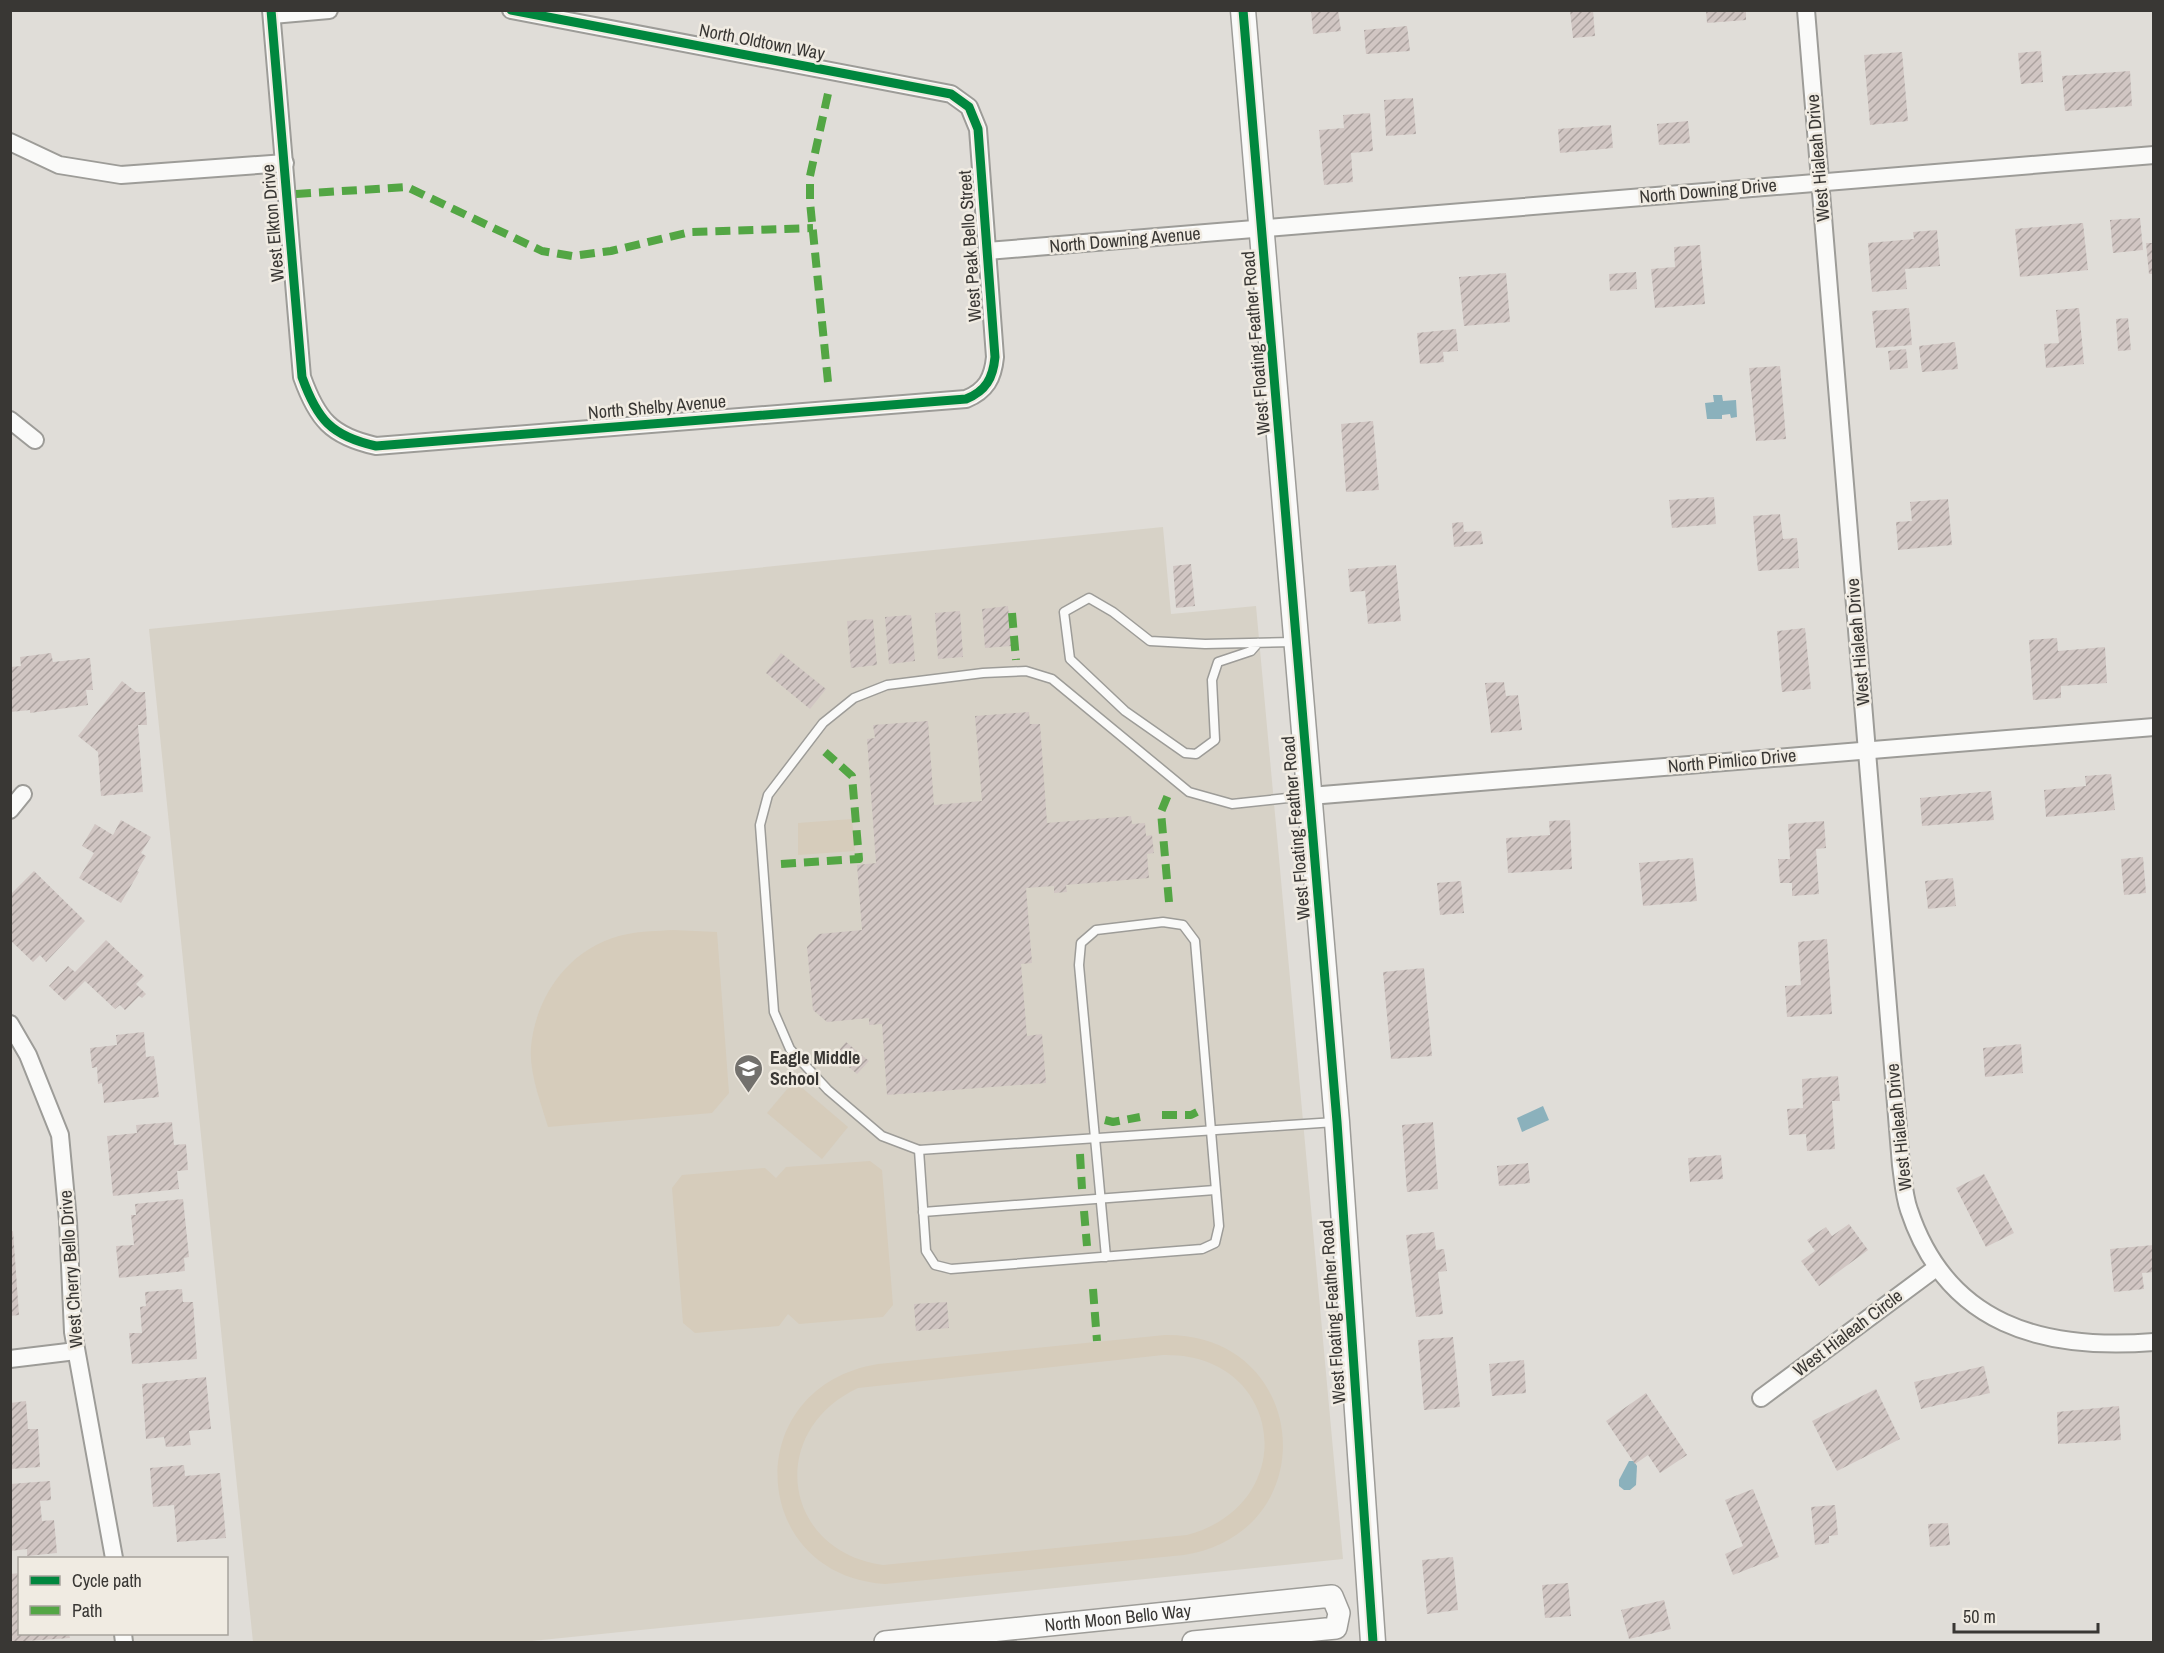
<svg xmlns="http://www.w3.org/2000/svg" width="2164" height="1653" font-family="'Archivo Narrow',sans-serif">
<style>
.built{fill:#d7d2c7}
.pitch{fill:#d6ccbb;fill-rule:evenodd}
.water{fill:#8bb1bc}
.building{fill:url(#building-hatch)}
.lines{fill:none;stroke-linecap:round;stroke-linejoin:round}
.service-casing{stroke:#9d9c98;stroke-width:11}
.minor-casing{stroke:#9d9c98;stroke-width:20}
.tertiary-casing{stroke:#9d9c98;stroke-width:24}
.secondary-casing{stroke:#9d9c98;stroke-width:27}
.service{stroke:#fafaf9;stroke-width:8}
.minor{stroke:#fafaf9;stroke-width:16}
.tertiary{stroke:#fafaf9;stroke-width:21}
.secondary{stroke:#fafaf9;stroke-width:24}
.quiet{stroke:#53a644;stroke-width:8;stroke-dasharray:15 8;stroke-linecap:butt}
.cycleway-casing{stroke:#f0ebe2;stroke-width:13}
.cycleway{stroke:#00873e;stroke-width:9}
.labels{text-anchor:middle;stroke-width:5;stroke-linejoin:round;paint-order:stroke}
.street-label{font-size:18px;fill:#393734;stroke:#f0ebe2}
.poi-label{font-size:18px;font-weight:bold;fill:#393734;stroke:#f0ebe2;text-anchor:start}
</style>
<defs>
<pattern id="building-hatch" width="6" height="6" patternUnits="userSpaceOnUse" patternTransform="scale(1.5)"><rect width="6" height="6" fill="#d1c6c3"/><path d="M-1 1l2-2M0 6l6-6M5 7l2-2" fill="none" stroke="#aba29f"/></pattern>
</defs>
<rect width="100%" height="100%" fill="#e0ddd8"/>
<path class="built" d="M 1163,527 L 1171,614 L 1256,606 L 1343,1559 L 522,1642 L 253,1642 L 149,629 Z"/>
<g class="pitch">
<path d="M 852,819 L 855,851 L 798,855 L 798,823 Z"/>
<path d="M 673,930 L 717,932 L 729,1093 L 712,1113 L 548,1127 C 541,1103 529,1073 531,1047 C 536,993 573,944 628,934 C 642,931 658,931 673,930 Z"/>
<path d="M 794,1081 L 848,1127 L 822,1159 L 767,1113 Z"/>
<path d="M 870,1161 L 882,1170 L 893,1305 L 883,1317 L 799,1324 L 788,1314 L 779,1326 L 695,1333 L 683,1323 L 672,1188 L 682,1175 L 765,1168 L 776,1178 L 786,1167 Z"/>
<path d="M 1165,1335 C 1310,1333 1327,1532 1184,1555 L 885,1584 C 748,1575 738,1387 878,1364 ZM 1163,1355 C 1284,1352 1303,1504 1187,1535 L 883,1565 C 782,1551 766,1431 858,1388 Z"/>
</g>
<g class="water">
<path d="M 1713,395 L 1722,395 L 1723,401 L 1736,400 L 1737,417 L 1731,418 L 1730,414 L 1722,415 L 1722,419 L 1707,419 L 1705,403 L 1714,402 Z"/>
<path d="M 1543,1106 L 1549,1120 L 1522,1132 L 1517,1118 Z"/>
<path d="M 1629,1461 L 1634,1461 L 1637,1466 L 1636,1485 L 1630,1490 L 1624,1490 L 1619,1486 L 1619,1480 Z"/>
</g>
<g class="building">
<path d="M 1311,10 L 1338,10 L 1341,31 L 1313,34 Z"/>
<path d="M 1570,10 L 1593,10 L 1595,36 L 1573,38 Z"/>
<path d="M 1706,10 L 1746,10 L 1746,20 L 1707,23 Z"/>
<path d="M 1407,26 L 1410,51 L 1366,54 L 1364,30 Z"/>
<path d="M 2041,51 L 2043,82 L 2021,84 L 2018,53 Z"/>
<path d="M 1902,52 L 1908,121 L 1870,125 L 1864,55 Z"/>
<path d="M 2130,71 L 2132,106 L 2065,111 L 2062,76 Z"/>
<path d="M 1413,98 L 1416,134 L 1386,136 L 1384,100 Z"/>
<path d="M 1370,113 L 1373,151 L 1351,153 L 1353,182 L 1324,185 L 1319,130 L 1344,128 L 1343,115 Z"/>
<path d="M 1688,121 L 1690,143 L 1659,145 L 1657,124 Z"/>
<path d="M 1611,125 L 1613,148 L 1560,153 L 1558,129 Z"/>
<path d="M 2140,218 L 2143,250 L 2113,253 L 2110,220 Z"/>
<path d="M 2083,223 L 2088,270 L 2020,277 L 2015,229 Z"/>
<path d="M 1937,230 L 1940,266 L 1905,269 L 1907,289 L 1872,292 L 1868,243 L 1914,239 L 1913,232 Z"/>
<path d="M 2146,243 L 2154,243 L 2154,274 L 2149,274 Z"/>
<path d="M 1700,245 L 1705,304 L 1655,308 L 1651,269 L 1675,267 L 1674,247 Z"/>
<path d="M 1636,272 L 1637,289 L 1610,291 L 1609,274 Z"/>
<path d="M 1506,273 L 1510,322 L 1464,326 L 1459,277 Z"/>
<path d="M 1909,308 L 1912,345 L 1876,348 L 1872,311 Z"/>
<path d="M 2079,308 L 2084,364 L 2046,368 L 2044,344 L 2059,343 L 2056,310 Z"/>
<path d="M 2128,318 L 2131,350 L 2118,351 L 2116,319 Z"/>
<path d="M 1456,329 L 1458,351 L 1443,352 L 1444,362 L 1420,364 L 1417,333 Z"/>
<path d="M 1955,342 L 1958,369 L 1922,372 L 1919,346 Z"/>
<path d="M 1906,349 L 1908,368 L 1890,370 L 1888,351 Z"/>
<path d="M 1780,366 L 1786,439 L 1756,441 L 1749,368 Z"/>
<path d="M 1373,421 L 1379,490 L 1346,492 L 1341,424 Z"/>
<path d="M 1714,497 L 1716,524 L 1672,528 L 1669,500 Z"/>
<path d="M 1948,499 L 1952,545 L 1898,550 L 1896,522 L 1912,521 L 1910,502 Z"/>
<path d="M 1780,514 L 1783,539 L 1797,538 L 1799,568 L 1758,571 L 1753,516 Z"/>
<path d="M 1463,522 L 1464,532 L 1481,531 L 1483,544 L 1454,547 L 1452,523 Z"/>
<path d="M 1191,564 L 1195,606 L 1176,608 L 1173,566 Z"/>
<path d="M 1396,565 L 1401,621 L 1368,624 L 1365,591 L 1350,592 L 1348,569 Z"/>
<path d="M 1008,606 L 1011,646 L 985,648 L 982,609 Z"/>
<path d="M 960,611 L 963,657 L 938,659 L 935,613 Z"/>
<path d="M 911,615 L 915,661 L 889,664 L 885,617 Z"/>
<path d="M 873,619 L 877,665 L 851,668 L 847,621 Z"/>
<path d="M 1805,628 L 1811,689 L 1782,692 L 1777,631 Z"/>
<path d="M 2057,638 L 2058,651 L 2105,647 L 2107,683 L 2061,686 L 2061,698 L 2033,700 L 2029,640 Z"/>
<path d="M 51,653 L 53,662 L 90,658 L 93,690 L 86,690 L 88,705 L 30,713 L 30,710 L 10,712 L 10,667 L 21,666 L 20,657 Z"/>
<path d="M 781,653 L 826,689 L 810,709 L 766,673 Z"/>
<path d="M 122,681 L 136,692 L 145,692 L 147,725 L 138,725 L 143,792 L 101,796 L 98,752 L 78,736 Z"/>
<path d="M 1504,682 L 1506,696 L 1518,695 L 1522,730 L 1491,733 L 1485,683 Z"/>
<path d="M 1029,712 L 1030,724 L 1040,724 L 1047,823 L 1131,816 L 1132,824 L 1145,823 L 1146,836 L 1152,835 L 1154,853 L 1147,854 L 1149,878 L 1066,885 L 1067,892 L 1054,893 L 1054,886 L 1026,888 L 1032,963 L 1021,964 L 1027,1036 L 1042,1034 L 1046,1083 L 887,1095 L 882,1024 L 869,1025 L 869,1018 L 827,1022 L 813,1010 L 807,947 L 819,934 L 862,930 L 857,865 L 876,863 L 867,739 L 875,738 L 873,725 L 928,721 L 934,805 L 982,801 L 975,716 Z"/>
<path d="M 2111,774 L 2115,810 L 2046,817 L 2044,790 L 2086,786 L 2085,776 Z"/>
<path d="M 1991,791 L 1994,820 L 1922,826 L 1920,798 Z"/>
<path d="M 121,820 L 151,837 L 141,853 L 146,856 L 137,871 L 139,872 L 121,903 L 79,878 L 94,853 L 82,846 L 95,824 L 113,835 Z"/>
<path d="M 1570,820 L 1572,869 L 1508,873 L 1506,838 L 1550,835 L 1549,821 Z"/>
<path d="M 1824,821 L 1826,848 L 1816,849 L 1819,894 L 1792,896 L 1792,883 L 1780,883 L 1778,859 L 1790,859 L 1788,824 Z"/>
<path d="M 2143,857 L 2146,893 L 2124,895 L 2121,859 Z"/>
<path d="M 1693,858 L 1697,901 L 1643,906 L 1639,863 Z"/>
<path d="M 34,871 L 85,921 L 46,962 L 40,955 L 33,962 L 10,940 L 10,895 Z"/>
<path d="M 1953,878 L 1956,906 L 1928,909 L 1925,881 Z"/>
<path d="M 1461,881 L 1464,913 L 1440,915 L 1437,883 Z"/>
<path d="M 1827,939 L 1832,1014 L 1787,1017 L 1785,986 L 1801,985 L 1798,942 Z"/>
<path d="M 106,940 L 144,976 L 136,984 L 146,994 L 142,998 L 139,996 L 125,1010 L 120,1005 L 115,1009 L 85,981 L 65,1001 L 49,986 L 68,966 L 75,972 Z"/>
<path d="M 1424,968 L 1432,1056 L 1391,1059 L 1383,972 Z"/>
<path d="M 144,1032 L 146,1057 L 154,1056 L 159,1097 L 104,1103 L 102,1083 L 98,1084 L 97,1067 L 92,1068 L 90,1048 L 117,1045 L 116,1035 Z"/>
<path d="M 846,1042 L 869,1061 L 857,1074 L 835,1055 Z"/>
<path d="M 2021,1044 L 2023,1073 L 1985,1077 L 1983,1048 Z"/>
<path d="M 1838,1076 L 1840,1101 L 1832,1101 L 1835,1149 L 1807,1151 L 1806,1134 L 1789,1135 L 1787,1109 L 1803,1108 L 1802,1079 Z"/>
<path d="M 172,1122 L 174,1145 L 186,1144 L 188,1170 L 177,1171 L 179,1189 L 113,1196 L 107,1136 L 137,1133 L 136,1125 Z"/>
<path d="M 1433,1122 L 1438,1189 L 1407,1192 L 1402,1125 Z"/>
<path d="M 1721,1155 L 1723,1179 L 1690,1182 L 1688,1158 Z"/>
<path d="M 1528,1163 L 1530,1183 L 1499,1186 L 1497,1166 Z"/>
<path d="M 1984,1174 L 2014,1233 L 1986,1247 L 1956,1188 Z"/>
<path d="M 183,1199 L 189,1257 L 184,1258 L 185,1271 L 119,1278 L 116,1246 L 134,1245 L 131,1215 L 136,1215 L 135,1204 Z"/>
<path d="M 1849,1224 L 1868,1250 L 1819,1286 L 1801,1261 L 1815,1251 L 1807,1240 L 1826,1227 L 1832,1236 Z"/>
<path d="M 13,1231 L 19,1315 L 10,1316 L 10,1232 Z"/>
<path d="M 1434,1232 L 1436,1250 L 1444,1249 L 1447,1271 L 1438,1272 L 1443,1314 L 1416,1317 L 1406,1235 Z"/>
<path d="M 2154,1245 L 2154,1272 L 2142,1273 L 2144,1289 L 2114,1292 L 2110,1249 Z"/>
<path d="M 182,1289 L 183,1302 L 193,1302 L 197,1359 L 132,1364 L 129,1333 L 142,1333 L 140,1307 L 146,1306 L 145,1292 Z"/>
<path d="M 947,1302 L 949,1328 L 916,1331 L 914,1304 Z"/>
<path d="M 1453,1337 L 1460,1407 L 1424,1410 L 1418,1340 Z"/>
<path d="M 1524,1360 L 1526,1393 L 1492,1396 L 1489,1364 Z"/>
<path d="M 1984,1366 L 1990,1393 L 1921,1409 L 1914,1382 Z"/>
<path d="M 206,1377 L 211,1429 L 189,1431 L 191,1445 L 166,1447 L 164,1437 L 146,1439 L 142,1384 Z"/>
<path d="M 1876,1389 L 1900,1439 L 1837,1471 L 1812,1421 Z"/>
<path d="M 1646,1393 L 1687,1455 L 1660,1473 L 1648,1455 L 1635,1464 L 1606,1421 Z"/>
<path d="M 26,1401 L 28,1429 L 38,1429 L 40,1467 L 10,1469 L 10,1403 Z"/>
<path d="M 2119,1406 L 2121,1440 L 2058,1444 L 2057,1412 Z"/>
<path d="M 184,1465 L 185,1476 L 220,1473 L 226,1538 L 177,1542 L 174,1505 L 153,1507 L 150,1468 Z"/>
<path d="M 50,1481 L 51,1500 L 40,1501 L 42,1521 L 54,1520 L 57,1553 L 27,1556 L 27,1549 L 10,1551 L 10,1484 Z"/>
<path d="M 1753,1489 L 1779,1557 L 1733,1575 L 1725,1554 L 1743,1546 L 1725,1500 Z"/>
<path d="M 1835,1505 L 1838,1535 L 1829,1536 L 1829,1543 L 1815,1545 L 1811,1507 Z"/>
<path d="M 1948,1523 L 1950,1545 L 1930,1547 L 1928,1524 Z"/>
<path d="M 1453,1557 L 1458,1610 L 1427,1614 L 1422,1560 Z"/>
<path d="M 20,1573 L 20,1634 L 69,1634 L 70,1638 L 10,1642 L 10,1574 Z"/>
<path d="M 1568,1583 L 1571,1616 L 1545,1618 L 1542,1585 Z"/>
<path d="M 1664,1600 L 1671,1629 L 1629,1639 L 1621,1610 Z"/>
</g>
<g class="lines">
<defs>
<g id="service">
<path d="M 1258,643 L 1251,651 L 1218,662 L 1212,680 L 1215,740 L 1196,754 L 1185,753 L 1125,711 L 1070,659 L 1064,612 L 1089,598 L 1113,612 L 1150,641 L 1205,644 L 1294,642"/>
<path d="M 1306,796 L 1232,804 L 1189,792 L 1052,679 L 1026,671 L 983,673 L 887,685 L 854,698 L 823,723 L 768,795 L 760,825 L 774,1012 L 790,1049 L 828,1090 L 882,1136 L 919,1150 L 1335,1122"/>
<path d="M 919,1150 L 926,1251 L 935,1265 L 951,1269 L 1202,1249 L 1215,1243 L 1219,1226 L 1195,941 L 1183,925 L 1163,922 L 1096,930 L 1081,943 L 1079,965 L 1106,1257"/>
<path d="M 923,1212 L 1215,1190"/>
</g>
<g id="minor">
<path d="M 271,10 L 302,377 C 317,419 331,436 376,446 L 966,399 C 986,391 993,378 995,357 L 978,129 L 969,107 L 951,94 L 511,10"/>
<path d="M 1806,10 L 1901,1165 C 1903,1179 1904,1196 1909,1210 C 1947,1325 2043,1351 2154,1342"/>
<path d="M 272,15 L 329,10"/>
<path d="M 10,142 L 59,165 L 121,175 L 285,163"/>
<path d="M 987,251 L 2154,155"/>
<path d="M 10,420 L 35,440"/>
<path d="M 1310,796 L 2154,727"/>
<path d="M 10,810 L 23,794"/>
<path d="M 10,1024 L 28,1055 L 60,1135 L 68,1221 L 73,1332 L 114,1558"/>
<path d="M 10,1359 L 76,1351"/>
<path d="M 1761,1398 L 1936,1268"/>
<path d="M 123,1634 L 124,1642"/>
</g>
<g id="tertiary">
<path id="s1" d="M 885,1642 L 1332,1596 L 1339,1613 L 1336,1628 L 1193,1642"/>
</g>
<path id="secondary" d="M 1243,10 L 1337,1122 L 1373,1642"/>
</defs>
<use href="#service" class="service-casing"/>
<use href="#minor" class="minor-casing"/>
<use href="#tertiary" class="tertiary-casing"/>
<use href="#secondary" class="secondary-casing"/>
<use href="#service" class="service"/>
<use href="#minor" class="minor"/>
<use href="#tertiary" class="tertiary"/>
<use href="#secondary" class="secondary"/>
<g class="quiet">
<path d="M 296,194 L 407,187 L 542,251 L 572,256 L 611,251 L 690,232 L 813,228"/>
<path d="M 828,382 L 810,202 L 810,176 L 829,89"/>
<path d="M 1012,613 L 1016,660"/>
<path d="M 781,864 L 859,859 L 852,776 L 825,752"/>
<path d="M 1169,902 L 1161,812 L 1170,790"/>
<path d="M 1162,1115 L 1191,1115 L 1197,1112"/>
<path d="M 1105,1120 L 1113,1122 L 1140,1117"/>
<path d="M 1080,1154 L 1082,1189"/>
<path d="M 1084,1211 L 1087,1246"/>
<path d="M 1093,1289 L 1097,1341"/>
</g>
<defs>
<g id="cycleway">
<path d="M 271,10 L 302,377 C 317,419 331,436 376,446 L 966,399 C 986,391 993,378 995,357 L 978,129 L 969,107 L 951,94 L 511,10"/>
<path d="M 1243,10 L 1337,1122 L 1373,1642"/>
</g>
</defs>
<use href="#cycleway" class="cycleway-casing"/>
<use href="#cycleway" class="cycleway"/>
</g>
<defs>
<symbol id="school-pin" viewBox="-11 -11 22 30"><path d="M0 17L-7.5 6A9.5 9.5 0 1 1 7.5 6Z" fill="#73716d" stroke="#f0ebe2"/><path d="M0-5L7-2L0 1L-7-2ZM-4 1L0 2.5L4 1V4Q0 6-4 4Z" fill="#fff"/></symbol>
</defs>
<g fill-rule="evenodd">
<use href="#school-pin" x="732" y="1052" width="33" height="45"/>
</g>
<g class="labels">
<g class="street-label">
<text transform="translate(762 42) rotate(11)" y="6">North Oldtown Way</text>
<text transform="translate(1818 158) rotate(-95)" y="6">West Hialeah Drive</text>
<text transform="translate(1708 191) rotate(-5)" y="6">North Downing Drive</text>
<text transform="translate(273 223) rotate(-95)" y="6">West Elkton Drive</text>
<text transform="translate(1125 240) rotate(-5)" y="6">North Downing Avenue</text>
<text transform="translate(970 246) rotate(-94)" y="6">West Peak Bello Street</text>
<text transform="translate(1256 343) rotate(-95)" y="6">West Floating Feather Road</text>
<text transform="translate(657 407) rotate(-5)" y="6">North Shelby Avenue</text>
<text transform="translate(1858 642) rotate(-95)" y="6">West Hialeah Drive</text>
<text transform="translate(1732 761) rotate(-5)" y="6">North Pimlico Drive</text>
<text transform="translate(1296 828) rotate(-95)" y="6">West Floating Feather Road</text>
<text transform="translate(1899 1127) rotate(-96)" y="6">West Hialeah Drive</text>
<text transform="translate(71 1269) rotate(-94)" y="6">West Cherry Bello Drive</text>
<text transform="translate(1333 1312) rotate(-94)" y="6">West Floating Feather Road</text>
<text transform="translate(1848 1333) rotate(-37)" y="6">West Hialeah Circle</text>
<text dy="6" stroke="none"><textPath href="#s1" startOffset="234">North Moon Bello Way</textPath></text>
</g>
<g class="poi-label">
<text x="770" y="1064">Eagle Middle<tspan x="770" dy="21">School</tspan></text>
</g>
</g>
<rect width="2164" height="1653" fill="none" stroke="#393734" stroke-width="24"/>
<rect x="18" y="1557" width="210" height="78" fill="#f0ebe2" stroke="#a7a39c" stroke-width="1.5"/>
<rect x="30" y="1576" width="30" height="9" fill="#00873e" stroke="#a7a39c" stroke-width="1.5"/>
<text x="72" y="1587" font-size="18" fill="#393734">Cycle path</text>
<rect x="30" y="1606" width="30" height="9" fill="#53a644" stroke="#a7a39c" stroke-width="1.5"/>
<text x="72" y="1617" font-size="18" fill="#393734">Path</text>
<path d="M1954 1623v9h144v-9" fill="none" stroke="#393734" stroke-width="3"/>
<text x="1963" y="1623" font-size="18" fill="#393734" stroke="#f0ebe2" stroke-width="4.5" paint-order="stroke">50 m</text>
</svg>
